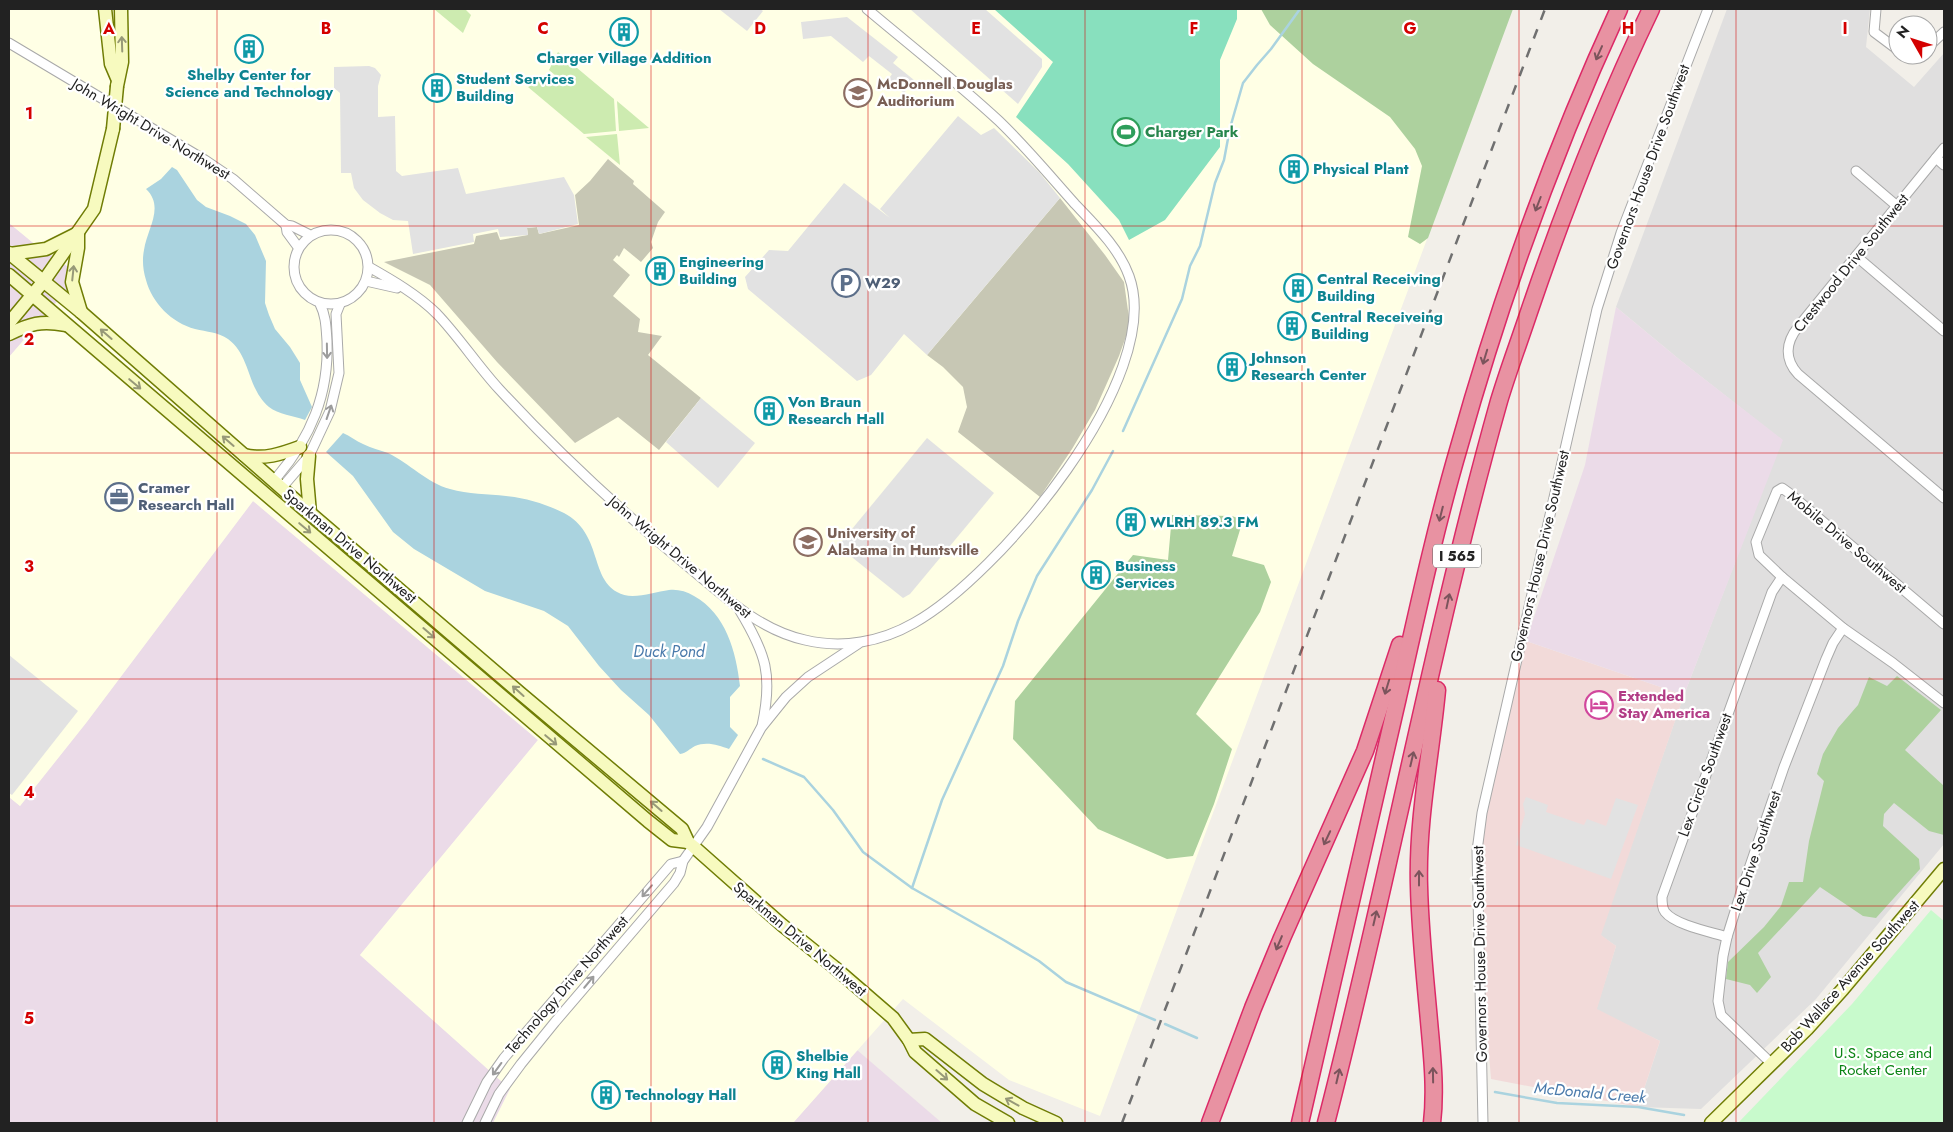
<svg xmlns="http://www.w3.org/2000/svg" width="1953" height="1132" font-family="Jost,sans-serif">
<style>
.residential{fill:#e0dfdf}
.commercial{fill:#f2dad9}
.industrial{fill:#ebdbe8}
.education{fill:#ffffe5}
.construction{fill:#c7c7b4}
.grass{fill:#cdebb0}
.forest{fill:#add19e}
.park{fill:#c8facc}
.pitch{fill:#88e0be}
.parking{fill:#e2e2e2}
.water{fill:#aad3df}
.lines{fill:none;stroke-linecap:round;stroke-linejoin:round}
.stream{stroke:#aad3df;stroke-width:2.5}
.minor-casing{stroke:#a9a9a9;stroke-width:11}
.secondary-casing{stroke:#707d05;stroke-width:15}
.motorway-casing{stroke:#dc2a67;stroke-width:19}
.minor{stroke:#fff;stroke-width:9}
.secondary{stroke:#f7fabf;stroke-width:12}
.motorway{stroke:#e892a2;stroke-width:16}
.rail{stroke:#707070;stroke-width:2.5;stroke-dasharray:10 10;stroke-linecap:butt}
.secondary-bridge-casing{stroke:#707d05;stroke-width:15;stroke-linecap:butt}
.secondary-bridge{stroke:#f7fabf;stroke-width:12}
.oneway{stroke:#979978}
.oneway2{stroke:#7b545c}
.oneway3{stroke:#9c9c9c}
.grid{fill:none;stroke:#d40000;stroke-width:1;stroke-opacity:0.55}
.labels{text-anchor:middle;stroke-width:4.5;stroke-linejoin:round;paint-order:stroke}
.shield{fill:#fff;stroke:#646464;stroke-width:1}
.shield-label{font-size:14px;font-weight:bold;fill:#222}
.culture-label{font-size:15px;font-weight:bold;fill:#0d838f;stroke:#fff;text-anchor:start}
.education-label{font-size:15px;font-weight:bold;fill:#785e54;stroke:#fff;text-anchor:start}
.street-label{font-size:15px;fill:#222;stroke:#fff}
.leisure-label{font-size:15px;font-weight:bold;fill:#27864d;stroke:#fff;text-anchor:start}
.service-label{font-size:15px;font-weight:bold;fill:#4e5e75;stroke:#fff;text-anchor:start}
.hotel-label{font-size:15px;font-weight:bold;fill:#b23c85;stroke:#fff;text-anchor:start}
.park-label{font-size:15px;fill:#0c8416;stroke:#fff}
.water-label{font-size:16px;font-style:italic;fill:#4a7aab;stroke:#fff}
.grid-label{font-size:16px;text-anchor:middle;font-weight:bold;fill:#d40000;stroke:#fff;stroke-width:4.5;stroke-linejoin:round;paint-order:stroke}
</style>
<rect width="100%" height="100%" fill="#f2efe9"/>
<path class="residential" d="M 1727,9 L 1870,9 L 1866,47 L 1914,87 L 1944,53 L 1944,844 L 1816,999 L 1701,1109 L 1638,1107 L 1660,1041 L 1596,1010 L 1616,946 L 1600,935 L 1684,695 L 1782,440 L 1680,360 L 1616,307 Z"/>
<path class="commercial" d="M 1526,641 L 1684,695 L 1601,935 L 1616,946 L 1597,1009 L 1660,1041 L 1638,1107 L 1491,1079 L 1485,1005 L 1482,848 L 1487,813 Z"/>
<g class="industrial">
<path d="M 9,223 L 32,242 L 80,275 L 9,357 Z"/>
<path d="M 1616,307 L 1680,360 L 1783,440 L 1684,695 L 1526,641 L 1585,465 Z"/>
<path d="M 253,501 L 538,740 L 360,955 L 510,1089 L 493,1123 L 9,1123 L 9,797 L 20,806 L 86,723 Z"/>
<path d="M 857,1050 L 942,1123 L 793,1123 Z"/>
</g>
<path class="education" d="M 9,9 L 1376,9 L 1483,89 L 1100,1116 L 1009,1080 L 903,999 L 793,1123 L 493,1123 L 510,1089 L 360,955 L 538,740 L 253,501 L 86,723 L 20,806 L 9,797 L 9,357 L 80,275 L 32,242 L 9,223 Z"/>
<g class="construction">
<path d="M 608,159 L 634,181 L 633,184 L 665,212 L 658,222 L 651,242 L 653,248 L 641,262 L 624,248 L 619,257 L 617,255 L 613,260 L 630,275 L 613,296 L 640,319 L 638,332 L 662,336 L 648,355 L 701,398 L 659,450 L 618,417 L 575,443 L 497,362 L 430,285 L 384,262 L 474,244 L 476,236 L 497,232 L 500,240 L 528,235 L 527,228 L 537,227 L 539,234 L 579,225 L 575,195 L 590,181 Z"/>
<path d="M 1060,198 L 1105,255 L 1124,282 L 1130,325 L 1119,356 L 1095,410 L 1072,449 L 1040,497 L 958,432 L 967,407 L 963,387 L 943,367 L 927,355 Z"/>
</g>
<g class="grass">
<path d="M 434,9 L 467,9 L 466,10 L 471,15 L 463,33 Z"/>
<path d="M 558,52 L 614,99 L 616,131 L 584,134 L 528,87 L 545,76 L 550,81 L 555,75 L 549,70 Z"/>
<path d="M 617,101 L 649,128 L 619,131 Z"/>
<path d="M 617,134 L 620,165 L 586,137 Z"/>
</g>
<g class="forest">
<path d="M 1261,9 L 1513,9 L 1428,238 L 1420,244 L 1408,237 L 1422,166 L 1415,149 L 1390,117 L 1313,64 L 1270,25 Z"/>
<path d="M 1172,515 L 1232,516 L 1243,520 L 1232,556 L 1264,565 L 1271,582 L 1260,612 L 1196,714 L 1232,749 L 1214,804 L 1193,856 L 1167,859 L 1098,829 L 1013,739 L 1015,701 L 1133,555 L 1168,560 Z"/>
<path d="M 1897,676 L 1941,710 L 1905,750 L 1944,786 L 1944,835 L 1929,831 L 1894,803 L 1884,814 L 1883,826 L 1919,859 L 1920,869 L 1876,918 L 1863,916 L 1820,887 L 1758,953 L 1771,977 L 1757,993 L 1750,985 L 1726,979 L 1728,962 L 1764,927 L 1781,906 L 1789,882 L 1803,882 L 1809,841 L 1824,781 L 1817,774 L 1823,754 L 1838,728 L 1858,705 L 1869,677 L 1887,686 Z"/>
</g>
<path class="park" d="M 1931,910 L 1944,921 L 1944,1123 L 1738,1123 L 1852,1004 Z"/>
<path class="pitch" d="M 994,9 L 1237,9 L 1237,19 L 1220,60 L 1220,147 L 1165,220 L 1129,240 L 1119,220 L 1068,164 L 1016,117 L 1053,62 Z"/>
<g class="parking">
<path d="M 719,9 L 760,9 L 763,11 L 747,31 Z"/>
<path d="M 910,9 L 985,9 L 1042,59 L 1042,67 L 1018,104 Z"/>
<path d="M 847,17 L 898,57 L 893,63 L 914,80 L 904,93 L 888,80 L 892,74 L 869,56 L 863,62 L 831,36 L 803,39 L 801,22 Z"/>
<path d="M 369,66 L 375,68 L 381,75 L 378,86 L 378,117 L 395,116 L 396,171 L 402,176 L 458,168 L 466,194 L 564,177 L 574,195 L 578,224 L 539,234 L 537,227 L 527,228 L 528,235 L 500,237 L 498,229 L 473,234 L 474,242 L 413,254 L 408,221 L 393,220 L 380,213 L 363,200 L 354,188 L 351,173 L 341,173 L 340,93 L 334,88 L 334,67 Z"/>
<path d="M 958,116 L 981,135 L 994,128 L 1039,172 L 1060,198 L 927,355 L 904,334 L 871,375 L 857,381 L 748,289 L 745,277 L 769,250 L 788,251 L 844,183 L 890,218 L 880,209 Z"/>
<path d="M 701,398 L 755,443 L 718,488 L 666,442 Z"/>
<path d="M 927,438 L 994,493 L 910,594 L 903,598 L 838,546 Z"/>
<path d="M 9,655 L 78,711 L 12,795 L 9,793 Z"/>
<path d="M 1526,797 L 1548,805 L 1546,812 L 1584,825 L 1587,819 L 1606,826 L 1616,798 L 1638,805 L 1611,879 L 1516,845 L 1525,814 L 1523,804 Z"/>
</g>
<g class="water">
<path d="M 172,167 L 177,170 L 197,200 L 206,207 L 230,216 L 246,224 L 255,235 L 266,261 L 265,303 L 269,315 L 275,329 L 290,347 L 300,363 L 300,380 L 312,407 L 305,420 C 294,416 278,414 269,407 C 247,389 251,356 228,339 C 218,332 207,332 195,329 C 172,323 152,303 146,280 C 143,270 142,260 144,250 C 147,229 165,207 146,189 L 161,179 Z"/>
<path d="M 343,433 C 350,436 356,441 363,444 C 371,448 380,450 388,453 C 409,463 427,483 450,489 C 468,494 488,494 506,496 C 526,498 546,504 564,513 C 602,533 590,577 617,592 C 631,601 653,592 669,590 C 677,589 686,591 694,596 C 726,614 736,651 740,686 L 730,697 L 730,727 L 738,735 L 729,749 C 719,745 706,741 695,746 C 689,749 687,753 680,754 L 649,715 L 621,690 L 599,666 L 568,626 L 544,611 L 485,591 L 414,549 L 393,532 L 353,476 L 326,452 Z"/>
</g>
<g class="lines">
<g class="stream">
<path d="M 1123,431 L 1182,299 L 1190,266 L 1200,246 L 1215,183 L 1224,160 L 1230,128 L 1243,83 L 1257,65 L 1271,49 L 1300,9"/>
<path d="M 763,759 L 804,777 L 833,810 L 863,852 L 912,888 L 1002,939 L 1039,961 L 1066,982 L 1155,1020"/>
<path d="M 912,888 L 942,800 L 1003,666 L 1018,621 L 1037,576 L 1092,490 L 1113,451"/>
<path d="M 1165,1024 L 1197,1038"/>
<path d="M 1495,1092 L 1557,1103 L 1638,1107 L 1684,1115"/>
</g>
<defs>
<g id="minor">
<path d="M 1876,9 L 1874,32 L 1898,50"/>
<path d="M 9,43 L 205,160 L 233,179 L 286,225 L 292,226 L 310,235"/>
<path d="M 1928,47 L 1944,32"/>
<path d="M 1905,55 L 1909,58 L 1916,55"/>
<path d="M 1944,148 L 1798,327 C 1786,342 1784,359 1798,374 L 1944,498"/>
<path d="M 1936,158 L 1944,165"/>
<path d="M 1856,171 L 1897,206"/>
<path d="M 286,225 L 287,232 L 298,247"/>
<circle cx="331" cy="267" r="37"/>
<path d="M 1856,256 L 1944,331"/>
<path d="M 369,267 C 392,280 418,295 437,314 C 459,337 477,365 499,389 C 559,454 623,513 691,569 C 726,598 760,630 805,640 C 842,649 881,642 914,623 C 998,576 1166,377 1129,276 C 1119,248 1095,225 1075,204 C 1050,176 1026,147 999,121 C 957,82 911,46 867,9"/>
<path d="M 366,281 L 397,288"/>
<path d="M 278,485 L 285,484 L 309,456 L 330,411 L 339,373 L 336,314 L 340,304"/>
<path d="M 278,485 L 277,477 C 311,437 329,394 327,341 C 326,327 326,316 320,304"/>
<path d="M 740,611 C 766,654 773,675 762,726"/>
<path d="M 1944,624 L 1789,493 L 1782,488 L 1777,491 L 1756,542 L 1759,555 L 1782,577 L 1843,628 L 1893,663 L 1944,703"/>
<path d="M 1727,937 C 1711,932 1675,925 1665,912 C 1662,908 1662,903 1662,897 L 1772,592 L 1782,577"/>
<path d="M 1772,1064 L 1721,1015 L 1718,1001 L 1723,956 L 1727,937 L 1742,889 L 1784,767 L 1826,659 L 1833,643 L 1843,628"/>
<path d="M 467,1123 L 487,1082 L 504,1058 L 671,864 L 683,861"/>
<path d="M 485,1123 L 499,1094 L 521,1064 L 555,1022 L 674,883 L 680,873 L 683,861 L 707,827 L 761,728 L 786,697 L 808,677 L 858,644"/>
<path d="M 1483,1123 L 1477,851 L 1482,813 L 1597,309 L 1621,233 L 1708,9"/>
</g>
<g id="secondary">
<path d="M 105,9 L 111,64 L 117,78"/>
<path d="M 117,86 L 122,62 L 121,9"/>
<path d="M 9,253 L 81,312 L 310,513 L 520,693 L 682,829 L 688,842 L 694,847 L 782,925 L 834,967 L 893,1018 L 909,1040 L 915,1052 L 975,1104 L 1008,1123"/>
<path d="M 10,254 L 46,249 L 78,233 L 78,248 L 72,282 L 81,312"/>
<path d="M 9,275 L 648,821 L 672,840 L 688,842"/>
<path d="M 9,323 L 43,282 L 94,209 L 113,129"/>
<path d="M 9,334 C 30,324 41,320 65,325"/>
<path d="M 244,455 C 264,460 281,454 300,447"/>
<path d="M 309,456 L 307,479 L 310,513"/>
<path d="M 909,1040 L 925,1039 L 983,1084 L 1023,1108 L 1056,1123"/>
<path d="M 1711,1123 L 1807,1029 L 1843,989 L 1944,869"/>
</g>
<g id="motorway">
<path d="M 1210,1123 L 1253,1008 L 1282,938 L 1365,751 L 1400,645"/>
<path d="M 1300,1123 C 1334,981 1366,839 1398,697 C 1417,613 1435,529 1459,447 C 1501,297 1554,150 1619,9"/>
<path d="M 1326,1123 C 1388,884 1432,639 1499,401 C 1508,371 1519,342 1529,312 C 1564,209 1604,107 1651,9"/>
<path d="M 1432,1123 C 1436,1089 1432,1055 1429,1021 C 1425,976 1420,931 1419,886 C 1417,819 1431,755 1437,690"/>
</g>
</defs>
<use href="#minor" class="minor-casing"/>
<use href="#secondary" class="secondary-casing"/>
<use href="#motorway" class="motorway-casing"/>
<use href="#minor" class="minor"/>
<use href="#secondary" class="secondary"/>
<use href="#motorway" class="motorway"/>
<path class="rail" d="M 1122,1123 L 1545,9"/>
<defs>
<path id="secondary-bridge" d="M 113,129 L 117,86"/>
</defs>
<use href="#secondary-bridge" class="secondary-bridge-casing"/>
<use href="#secondary-bridge" class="secondary-bridge"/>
</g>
<defs><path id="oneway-shaft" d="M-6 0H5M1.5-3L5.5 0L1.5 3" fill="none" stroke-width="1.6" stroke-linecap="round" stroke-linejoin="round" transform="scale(1.25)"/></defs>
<g class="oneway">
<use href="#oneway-shaft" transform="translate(122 44) rotate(-92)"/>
<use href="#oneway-shaft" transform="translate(73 273) rotate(-84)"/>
<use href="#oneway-shaft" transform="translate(106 334) rotate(-139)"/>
<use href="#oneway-shaft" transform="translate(135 384) rotate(40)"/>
<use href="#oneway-shaft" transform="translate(228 441) rotate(-139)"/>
<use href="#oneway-shaft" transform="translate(305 528) rotate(40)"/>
<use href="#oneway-shaft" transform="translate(429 633) rotate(41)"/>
<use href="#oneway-shaft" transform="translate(518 691) rotate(-138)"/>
<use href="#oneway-shaft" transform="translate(551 740) rotate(40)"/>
<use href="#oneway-shaft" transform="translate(656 806) rotate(-139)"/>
<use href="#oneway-shaft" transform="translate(942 1075) rotate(41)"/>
<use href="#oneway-shaft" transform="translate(1012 1102) rotate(-151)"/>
</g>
<g class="oneway2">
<use href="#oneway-shaft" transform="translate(1599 53) rotate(114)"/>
<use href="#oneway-shaft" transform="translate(1538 204) rotate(111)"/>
<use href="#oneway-shaft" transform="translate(1485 357) rotate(107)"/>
<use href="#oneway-shaft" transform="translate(1441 514) rotate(104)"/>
<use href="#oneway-shaft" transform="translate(1448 601) rotate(-78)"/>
<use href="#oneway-shaft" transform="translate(1387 687) rotate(107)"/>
<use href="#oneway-shaft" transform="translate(1412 759) rotate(-77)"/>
<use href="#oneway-shaft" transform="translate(1327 838) rotate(115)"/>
<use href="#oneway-shaft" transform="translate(1419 878) rotate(-90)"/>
<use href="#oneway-shaft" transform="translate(1375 918) rotate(-77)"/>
<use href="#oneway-shaft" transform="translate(1279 943) rotate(113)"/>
<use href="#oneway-shaft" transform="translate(1433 1075) rotate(-91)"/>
<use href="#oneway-shaft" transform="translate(1338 1076) rotate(-77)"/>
</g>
<g class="oneway3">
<use href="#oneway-shaft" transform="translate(327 351) rotate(89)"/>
<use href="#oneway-shaft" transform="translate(329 412) rotate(-71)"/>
<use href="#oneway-shaft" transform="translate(647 891) rotate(131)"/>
<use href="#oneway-shaft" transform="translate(589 982) rotate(-50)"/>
<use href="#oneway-shaft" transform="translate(497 1069) rotate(126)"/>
</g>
<path class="grid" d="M 217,9 L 217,1123M 434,9 L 434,1123M 651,9 L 651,1123M 868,9 L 868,1123M 1085,9 L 1085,1123M 1302,9 L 1302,1123M 1519,9 L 1519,1123M 1736,9 L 1736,1123M 9,226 L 1944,226M 9,453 L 1944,453M 9,679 L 1944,679M 9,906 L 1944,906"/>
<defs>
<symbol id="building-ring" viewBox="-11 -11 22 22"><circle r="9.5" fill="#fff" stroke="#0f9aa8" stroke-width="1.5"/><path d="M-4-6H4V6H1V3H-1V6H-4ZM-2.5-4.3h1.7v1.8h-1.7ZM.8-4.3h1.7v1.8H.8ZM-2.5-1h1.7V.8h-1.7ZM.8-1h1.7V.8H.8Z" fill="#0f9aa8"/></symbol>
<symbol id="university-ring" viewBox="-11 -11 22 22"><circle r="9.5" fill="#fff" stroke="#8d6e63" stroke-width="1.5"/><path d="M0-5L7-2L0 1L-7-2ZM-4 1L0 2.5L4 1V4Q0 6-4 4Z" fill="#8d6e63"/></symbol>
<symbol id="stadium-ring" viewBox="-11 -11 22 22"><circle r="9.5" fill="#fff" stroke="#2e9e5b" stroke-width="1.5"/><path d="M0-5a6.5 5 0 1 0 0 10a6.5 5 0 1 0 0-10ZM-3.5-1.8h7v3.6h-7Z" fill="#2e9e5b"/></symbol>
<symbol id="parking-ring" viewBox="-11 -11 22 22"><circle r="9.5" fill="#fff" stroke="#5c6f8a" stroke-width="1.5"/><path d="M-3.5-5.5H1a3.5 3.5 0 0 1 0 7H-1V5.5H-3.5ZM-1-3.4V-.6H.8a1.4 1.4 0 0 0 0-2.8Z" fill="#5c6f8a"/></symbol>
<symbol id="office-ring" viewBox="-11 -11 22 22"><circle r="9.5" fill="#fff" stroke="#5c6f8a" stroke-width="1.5"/><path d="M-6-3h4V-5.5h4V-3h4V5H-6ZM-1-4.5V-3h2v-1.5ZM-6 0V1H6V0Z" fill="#5c6f8a"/></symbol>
<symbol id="hotel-ring" viewBox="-11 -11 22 22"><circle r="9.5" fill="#fff" stroke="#d1479c" stroke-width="1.5"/><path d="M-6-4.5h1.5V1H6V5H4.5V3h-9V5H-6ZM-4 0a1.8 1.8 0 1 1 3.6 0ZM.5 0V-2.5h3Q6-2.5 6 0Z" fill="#d1479c"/></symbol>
</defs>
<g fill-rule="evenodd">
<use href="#building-ring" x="608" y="16" width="32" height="32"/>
<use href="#building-ring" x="233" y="33" width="32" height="32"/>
<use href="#building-ring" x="421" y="72" width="32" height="32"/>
<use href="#university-ring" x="842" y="77" width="32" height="32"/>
<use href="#stadium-ring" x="1110" y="116" width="32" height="32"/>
<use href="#building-ring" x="1278" y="153" width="32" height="32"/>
<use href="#building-ring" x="644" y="255" width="32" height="32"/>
<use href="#parking-ring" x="830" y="267" width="32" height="32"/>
<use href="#building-ring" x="1282" y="272" width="32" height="32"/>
<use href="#building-ring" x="1276" y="310" width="32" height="32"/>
<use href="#building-ring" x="1216" y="351" width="32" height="32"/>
<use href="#building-ring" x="753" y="395" width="32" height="32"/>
<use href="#office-ring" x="103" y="481" width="32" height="32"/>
<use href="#building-ring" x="1115" y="506" width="32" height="32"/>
<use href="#university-ring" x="792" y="526" width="32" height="32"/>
<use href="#building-ring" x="1080" y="559" width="32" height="32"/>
<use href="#hotel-ring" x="1583" y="689" width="32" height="32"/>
<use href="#building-ring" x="761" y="1049" width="32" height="32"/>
<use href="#building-ring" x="590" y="1079" width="32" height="32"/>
</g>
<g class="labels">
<rect class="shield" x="1433" y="544.5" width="48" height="23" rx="4"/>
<g class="shield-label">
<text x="1457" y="561">I 565</text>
</g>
<g class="culture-label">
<text x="624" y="63" text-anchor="middle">Charger Village Addition</text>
<text x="249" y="80" text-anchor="middle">Shelby Center for<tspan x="249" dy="17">Science and Technology</tspan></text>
<text x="456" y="84">Student Services<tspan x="456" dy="17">Building</tspan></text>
<text x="1313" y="174">Physical Plant</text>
<text x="679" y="267">Engineering<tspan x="679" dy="17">Building</tspan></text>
<text x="1317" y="284">Central Receiving<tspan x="1317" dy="17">Building</tspan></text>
<text x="1311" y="322">Central Receiveing<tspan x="1311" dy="17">Building</tspan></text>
<text x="1251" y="363">Johnson<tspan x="1251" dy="17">Research Center</tspan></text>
<text x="788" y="407">Von Braun<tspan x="788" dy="17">Research Hall</tspan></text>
<text x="1150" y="527">WLRH 89.3 FM</text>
<text x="1115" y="571">Business<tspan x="1115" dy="17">Services</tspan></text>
<text x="796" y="1061">Shelbie<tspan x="796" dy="17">King Hall</tspan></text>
<text x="625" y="1100">Technology Hall</text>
</g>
<g class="education-label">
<text x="877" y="89">McDonnell Douglas<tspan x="877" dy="17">Auditorium</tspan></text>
<text x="827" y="538">University of<tspan x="827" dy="17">Alabama in Huntsville</tspan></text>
</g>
<g class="street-label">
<text transform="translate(151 129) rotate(31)" y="5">John Wright Drive Northwest</text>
<text transform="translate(1648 167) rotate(-70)" y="5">Governors House Drive Southwest</text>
<text transform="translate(1851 263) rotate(-51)" y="5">Crestwood Drive Southwest</text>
<text transform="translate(1847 542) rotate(40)" y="5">Mobile Drive Southwest</text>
<text transform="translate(350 546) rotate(40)" y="5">Sparkman Drive Northwest</text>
<text transform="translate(1540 556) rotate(-77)" y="5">Governors House Drive Southwest</text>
<text transform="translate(680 557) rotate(40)" y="5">John Wright Drive Northwest</text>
<text transform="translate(1705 775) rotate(-70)" y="5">Lex Circle Southwest</text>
<text transform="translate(1756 851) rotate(-71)" y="5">Lex Drive Southwest</text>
<text transform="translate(800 939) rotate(40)" y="5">Sparkman Drive Northwest</text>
<text transform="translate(1480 954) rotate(-91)" y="5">Governors House Drive Southwest</text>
<text transform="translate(1850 976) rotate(-48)" y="5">Bob Wallace Avenue Southwest</text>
<text transform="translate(567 985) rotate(-49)" y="5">Technology Drive Northwest</text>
</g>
<g class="leisure-label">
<text x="1145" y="137">Charger Park</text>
</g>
<g class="service-label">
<text x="865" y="288">W29</text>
<text x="138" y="493">Cramer<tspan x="138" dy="17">Research Hall</tspan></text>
</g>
<g class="hotel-label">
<text x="1618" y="701">Extended<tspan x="1618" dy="17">Stay America</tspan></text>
</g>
<g class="park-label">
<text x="1883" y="1058">U.S. Space and<tspan x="1883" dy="17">Rocket Center</tspan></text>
</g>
<g class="water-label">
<text x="669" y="657">Duck Pond</text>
<text transform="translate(1590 1092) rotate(5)" y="6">McDonald Creek</text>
</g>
</g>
<g class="grid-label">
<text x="109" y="34">A</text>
<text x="326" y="34">B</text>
<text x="543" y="34">C</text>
<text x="760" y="34">D</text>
<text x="976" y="34">E</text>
<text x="1194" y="34">F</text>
<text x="1410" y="34">G</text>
<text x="1628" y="34">H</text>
<text x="1845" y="34">I</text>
<text x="29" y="119">1</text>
<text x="29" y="345">2</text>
<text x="29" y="572">3</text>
<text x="29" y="798">4</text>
<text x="29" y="1024">5</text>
</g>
<rect width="1953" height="1132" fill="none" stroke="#222222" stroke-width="20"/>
<g transform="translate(1913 40) rotate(309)"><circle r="24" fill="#ffffff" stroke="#a7a7a7"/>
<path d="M0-4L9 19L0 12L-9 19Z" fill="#d40000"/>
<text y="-8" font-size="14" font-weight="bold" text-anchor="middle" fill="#222222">N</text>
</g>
</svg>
